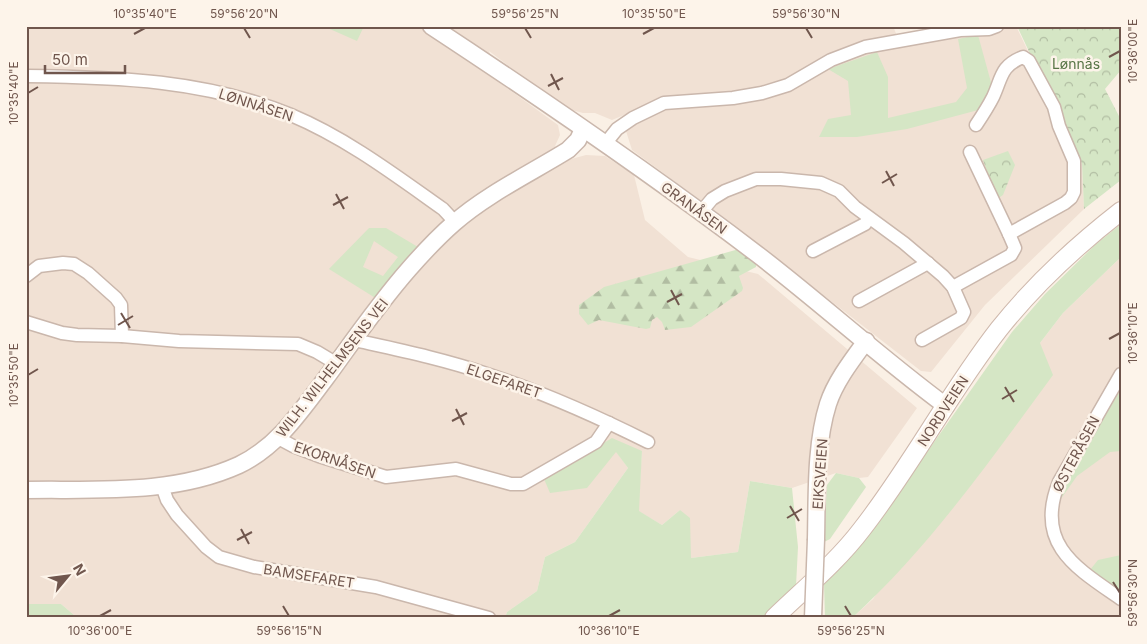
<svg xmlns="http://www.w3.org/2000/svg" width="1147" height="644" font-family="Inter,sans-serif">
<style>
.residential{fill:#f1e1d4}
.grass{fill:#d5e6c5;fill-rule:evenodd}
.forest{fill:url(#forest-firs)}
.park{fill:url(#park-crowns)}
.lines{fill:none;stroke-linecap:round;stroke-linejoin:round}
.minor-casing{stroke:#cab7ac;stroke-width:15}
.tertiary-casing{stroke:#cab7ac;stroke-width:19}
.secondary-casing{stroke:#cfb9ad;stroke-width:20}
.minor{stroke:#fff;stroke-width:12}
.tertiary{stroke:#fff;stroke-width:16}
.secondary{stroke:#fff;stroke-width:18}
.tertiary-bridge-casing{stroke:#cab7ac;stroke-width:19;stroke-linecap:butt}
.tertiary-bridge{stroke:#fff;stroke-width:16}
.ticks{fill:none;stroke:#70564d;stroke-width:2}
.labels{text-anchor:middle;stroke-width:5;stroke-linejoin:round;paint-order:stroke}
.park-label{font-size:14px;fill:#587546;stroke:#fdf4ea}
.street-label{font-size:14px;fill:#70564d;stroke:#fdf4ea}
.neatline{fill:none;stroke:#70564d;stroke-width:2}
.ticks-label{font-size:12px;text-anchor:middle;fill:#70564d}
</style>
<defs>
<pattern id="forest-firs" width="22" height="20" patternUnits="userSpaceOnUse" patternTransform="scale(1.25)"><rect width="22" height="20" fill="#d5e6c5"/><path d="M5 1l3.5 6h-7zM16 11l3.5 6h-7z" fill="#b1bda2"/></pattern>
<pattern id="park-crowns" width="20" height="18" patternUnits="userSpaceOnUse" patternTransform="scale(1.25)"><rect width="20" height="18" fill="#d5e6c5"/><path d="M2 6a3 3 0 1 1 6 0M12 15a3 3 0 1 1 6 0" fill="none" stroke="#b1bda2"/></pattern>
</defs>
<rect width="100%" height="100%" fill="#faf0e5"/>
<g class="residential">
<path d="M 26,26 L 893,26 L 897,36 L 967,26 L 1016,26 L 1082,164 L 1084,209 L 985,305 L 931,372 L 921,371 L 715,211 L 632,150 L 626,131 L 643,117 L 636,110 L 612,120 L 595,113 L 583,113 L 564,108 L 489,51 L 500,83 L 558,125 L 560,135 L 555,146 L 564,161 L 586,155 L 605,156 L 634,175 L 645,220 L 688,257 L 758,274 L 917,408 L 868,477 L 859,478 L 836,473 L 792,488 L 750,481 L 738,552 L 691,558 L 680,510 L 662,525 L 638,511 L 642,451 L 616,451 L 628,468 L 575,542 L 545,557 L 537,591 L 507,612 L 505,618 L 102,618 L 74,615 L 61,604 L 26,604 Z"/>
<path d="M 1121,257 L 1121,618 L 852,618 L 873,599 L 1040,343 L 1063,313 Z"/>
</g>
<g class="grass">
<path d="M 323,26 L 364,26 L 357,41 Z"/>
<path d="M 978,35 L 992,86 L 982,109 L 907,129 L 857,137 L 819,137 L 828,119 L 851,115 L 848,81 L 828,69 L 877,52 L 888,77 L 888,118 L 956,102 L 967,88 L 958,39 Z"/>
<path d="M 1121,224 L 1121,257 L 1063,313 L 1040,343 L 1053,375 C 991,459 930,547 852,618 L 825,618 L 824,584 L 869,534 L 1012,332 L 1045,294 L 1095,245 Z"/>
<path d="M 369,228 L 386,228 L 418,247 L 377,299 L 329,269 ZM 374,241 L 398,257 L 383,276 L 363,267 Z"/>
<path d="M 1120,391 L 1121,391 L 1121,451 L 1110,452 L 1077,476 L 1058,503 L 1070,472 Z"/>
<path d="M 612,438 L 642,451 L 639,511 L 662,525 L 680,510 L 690,518 L 691,558 L 738,552 L 750,481 L 792,488 L 798,547 L 796,586 L 764,618 L 505,618 L 507,612 L 537,591 L 545,557 L 575,542 L 628,468 L 616,452 L 587,488 L 550,493 L 544,479 Z"/>
<path d="M 836,473 L 859,478 L 866,487 L 830,539 L 824,542 L 827,485 Z"/>
<path d="M 1121,555 L 1121,593 L 1090,570 L 1098,560 Z"/>
<path d="M 26,604 L 61,604 L 74,615 L 102,618 L 26,618 Z"/>
</g>
<path class="forest" d="M 739,249 L 752,258 L 756,265 L 756,267 L 739,276 L 743,288 L 742,291 L 691,327 L 665,330 L 662,322 L 657,317 L 652,320 L 650,328 L 646,329 L 599,320 L 588,325 L 579,314 L 579,305 L 604,287 Z"/>
<g class="park">
<path d="M 1017,26 L 1121,26 L 1121,70 L 1105,89 L 1121,120 L 1121,180 L 1084,209 L 1082,164 Z"/>
<path d="M 1008,151 L 1015,165 L 1003,195 L 997,199 L 983,160 Z"/>
</g>
<g class="lines">
<defs>
<g id="minor">
<path d="M 26,76 C 117,77 206,80 291,115 C 346,138 395,175 443,209 L 455,222"/>
<path d="M 605,144 L 617,129 L 633,118 L 664,103 L 733,98 L 762,93 L 788,85 L 831,60 L 865,47 L 960,30 L 989,29 L 997,26"/>
<path d="M 970,152 L 1009,234"/>
<path d="M 701,212 L 712,199 L 725,191 L 756,179 L 781,179 L 821,183 L 839,191 L 855,207 L 904,243 L 943,276 L 953,287 L 964,312 L 961,318 L 922,340"/>
<path d="M 813,251 L 865,224 L 869,218"/>
<path d="M 26,276 L 39,266 L 63,263 L 74,264 L 88,273 L 116,298 L 121,305 L 122,336"/>
<path d="M 953,287 L 1011,255 L 1015,248 L 1009,234 L 1065,203 L 1071,198 L 1074,192 L 1074,161 L 1059,126 L 1054,107 L 1029,61 L 1023,57 C 1000,66 1002,78 993,97 C 988,107 982,116 976,125"/>
<path d="M 859,301 L 928,263"/>
<path d="M 26,322 L 62,333 L 77,335 L 122,336 L 179,341 L 298,344 L 317,352 L 337,364"/>
<path d="M 354,340 C 399,350 443,359 487,374 C 542,392 596,416 648,442"/>
<path d="M 1121,374 L 1059,482 C 1034,544 1076,568 1121,599"/>
<path d="M 278,438 L 293,446 L 319,456 L 386,477 L 456,469 L 511,484 L 523,484 L 596,442 L 609,423"/>
<path d="M 162,486 L 167,500 L 177,515 L 206,547 L 219,557 L 254,567 L 376,587 L 489,618"/>
</g>
<g id="tertiary">
<path d="M 431,26 C 542,99 652,174 757,254 C 821,303 881,358 946,406"/>
<path d="M 26,490 C 97,489 173,495 239,465 C 277,447 301,411 326,378 C 353,341 379,303 409,269 C 423,253 438,237 454,223 C 487,194 531,173 568,150 L 578,140 L 583,129"/>
<path d="M 816,539 C 817,497 815,445 828,404 C 835,382 852,360 866,341"/>
</g>
<path id="secondary" d="M 774,618 C 804,589 837,562 862,529 C 912,465 949,393 999,329 C 1034,285 1076,246 1121,211"/>
</defs>
<use href="#minor" class="minor-casing"/>
<use href="#tertiary" class="tertiary-casing"/>
<use href="#secondary" class="secondary-casing"/>
<use href="#minor" class="minor"/>
<use href="#tertiary" class="tertiary"/>
<use href="#secondary" class="secondary"/>
<defs>
<path id="tertiary-bridge" d="M 813,618 L 816,539"/>
</defs>
<use href="#tertiary-bridge" class="tertiary-bridge-casing"/>
<use href="#tertiary-bridge" class="tertiary-bridge"/>
</g>
<path class="ticks" d="M 244,28 L 250,38M 525,28 L 531,38M 806,28 L 812,38M 134,34 L 145,28M 643,34 L 654,28M 1109,57 L 1120,51M 551,74 L 559,90M 548,86 L 563,78M 28,93 L 38,87M 886,171 L 894,186M 882,183 L 897,174M 336,194 L 344,209M 333,205 L 348,197M 671,290 L 679,305M 667,302 L 682,294M 121,313 L 130,328M 118,325 L 133,316M 1109,339 L 1120,333M 28,375 L 38,369M 1005,387 L 1014,402M 1002,399 L 1017,390M 456,409 L 464,425M 452,421 L 467,413M 790,506 L 799,521M 787,518 L 802,509M 241,529 L 249,544M 237,540 L 252,532M 1113,582 L 1120,593M 283,606 L 289,616M 845,606 L 851,616M 100,616 L 111,610M 609,616 L 620,610"/>
<g class="labels">
<g class="park-label">
<text x="1076" y="69">Lønnås</text>
</g>
<g class="street-label">
<text transform="translate(256 105) rotate(18)" y="5">LØNNÅSEN</text>
<text transform="translate(694 208) rotate(36)" y="5">GRANÅSEN</text>
<text transform="translate(332 368) rotate(-52)" y="5">WILH. WILHELMSENS VEI</text>
<text transform="translate(504 381) rotate(19)" y="5">ELGEFARET</text>
<text transform="translate(943 411) rotate(-57)" y="5">NORDVEIEN</text>
<text transform="translate(1076 454) rotate(-62)" y="5">ØSTERÅSEN</text>
<text transform="translate(335 460) rotate(19)" y="5">EKORNÅSEN</text>
<text transform="translate(820 474) rotate(-86)" y="5">EIKSVEIEN</text>
<text transform="translate(309 576) rotate(9)" y="5">BAMSEFARET</text>
</g>
</g>
<rect width="1147" height="644" fill="none" stroke="#fdf4ea" stroke-width="55"/>
<g transform="translate(68 576) rotate(61)" stroke="#fdf4ea" stroke-width="4" paint-order="stroke">
<path d="M0-4L9 19L0 12L-9 19Z" fill="#70564d"/>
<text y="-8" font-size="14" font-weight="bold" text-anchor="middle" fill="#70564d">N</text>
</g>
<path d="M45 65v8h80v-8" fill="none" stroke="#70564d" stroke-width="2.5"/>
<text x="52" y="65" font-size="15" fill="#70564d" stroke="#fdf4ea" stroke-width="4" paint-order="stroke">50 m</text>
<rect x="28" y="28" width="1092" height="588" class="neatline"/>
<g class="ticks-label">
<text x="145" y="18">10°35'40"E</text>
<text x="244" y="18">59°56'20"N</text>
<text x="525" y="18">59°56'25"N</text>
<text x="654" y="18">10°35'50"E</text>
<text x="806" y="18">59°56'30"N</text>
<text transform="translate(1133 51) rotate(-90)" y="4">10°36'00"E</text>
<text transform="translate(14 93) rotate(-90)" y="4">10°35'40"E</text>
<text transform="translate(1133 333) rotate(-90)" y="4">10°36'10"E</text>
<text transform="translate(14 375) rotate(-90)" y="4">10°35'50"E</text>
<text transform="translate(1133 593) rotate(-90)" y="4">59°56'30"N</text>
<text x="100" y="635">10°36'00"E</text>
<text x="289" y="635">59°56'15"N</text>
<text x="609" y="635">10°36'10"E</text>
<text x="851" y="635">59°56'25"N</text>
</g>
</svg>
